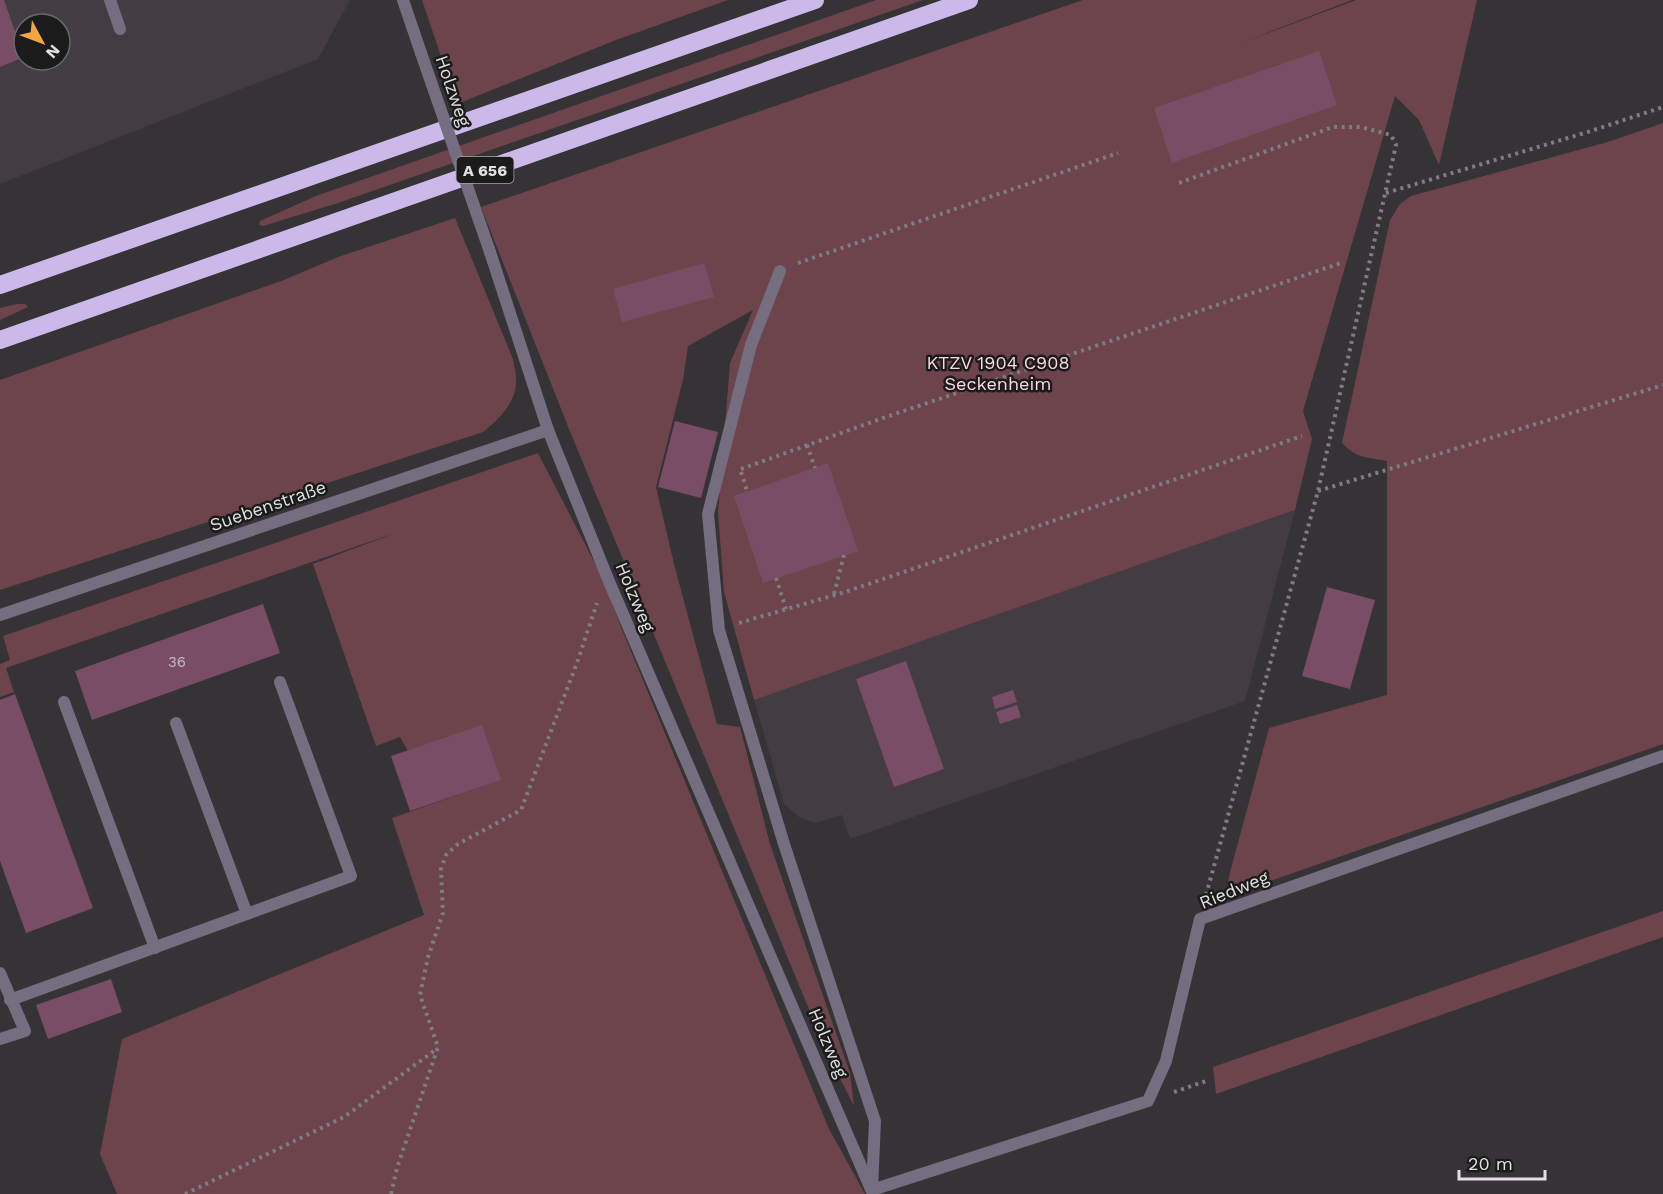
<svg xmlns="http://www.w3.org/2000/svg" width="1663" height="1194" font-family="'Work Sans',sans-serif">
<style>
.built{fill:#433c43;fill-rule:evenodd}
.green{fill:#6d444c}
.building{fill:#794d65}
.lines{fill:none;stroke-linecap:round;stroke-linejoin:round}
.path{stroke:#7e7d7f;stroke-width:4;stroke-dasharray:3 4.5;stroke-linecap:butt}
.lane{stroke:#756d80;stroke-width:12}
.street{stroke:#756d80;stroke-width:12}
.highway{stroke:#cdb9e9;stroke-width:18}
.street-bridge{stroke:#756d80;stroke-width:12}
.labels{text-anchor:middle;stroke-width:5;stroke-linejoin:round;paint-order:stroke}
.number-label{font-size:15px;fill:#c7bbc2}
.shield{fill:#1c1b1c;stroke:#a6a5a6;stroke-width:1.5}
.shield-label{font-size:16px;font-weight:bold;fill:#e1e0e1}
.street-label{font-size:18px;fill:#e1e0e1;stroke:#1c1b1c}
.park-label{font-size:18px;fill:#fbd8de;stroke:#1c1b1c}
</style>
<rect width="100%" height="100%" fill="#353336"/>
<g class="built">
<path d="M 0,0 L 350,0 L 318,59 L 0,184 ZM 24,24 L 60,24 L 60,60 L 24,60 Z"/>
<path d="M 1295,510 L 1245,701 L 850,839 L 842,815 L 815,823 L 799,817 L 784,804 L 754,700 Z"/>
</g>
<g class="green">
<path d="M 422,0 L 728,0 L 616,40 L 457,104 Z"/>
<path d="M 876,0 L 923,0 L 338,203 L 263,226 L 259,225 L 260,221 L 316,196 Z"/>
<path d="M 1083,0 L 1352,0 L 1241,43 L 1356,0 L 1477,0 L 1439,165 L 1419,120 L 1395,96 L 1303,411 L 1312,439 L 1295,510 L 754,700 L 724,592 L 718,513 L 730,363 L 753,310 L 688,346 L 683,380 L 656,487 L 674,564 L 717,724 L 740,727 L 770,844 L 850,1073 L 854,1106 L 825,1048 L 569,429 L 481,207 Z"/>
<path d="M 1663,123 L 1663,744 L 1227,896 L 1229,876 L 1269,728 L 1387,695 L 1387,461 C 1367,457 1357,459 1342,443 L 1390,220 L 1400,204 L 1411,196 L 1611,141 Z"/>
<path d="M 455,218 L 513,359 C 514,366 517,375 516,383 C 515,404 498,420 483,432 L 0,590 L 0,380 L 284,280 L 338,257 Z"/>
<path d="M 17,304 L 25,304 L 28,307 L 0,320 L 0,308 Z"/>
<path d="M 538,453 L 600,573 L 623,632 L 829,1129 L 865,1194 L 117,1194 L 100,1154 L 122,1039 L 424,915 L 392,818 L 500,780 L 408,751 L 400,737 L 376,746 L 313,564 L 398,532 L 6,668 L 14,692 L 0,697 L 0,664 L 10,660 L 3,636 Z"/>
<path d="M 1663,911 L 1663,937 L 1216,1094 L 1213,1067 Z"/>
</g>
<g class="building">
<path d="M 0,0 L 4,0 L 24,57 L 0,67 Z"/>
<path d="M 1319,51 L 1337,105 L 1172,163 L 1154,108 Z"/>
<path d="M 704,263 L 714,297 L 622,322 L 613,289 Z"/>
<path d="M 675,421 L 718,432 L 701,498 L 658,487 Z"/>
<path d="M 828,463 L 858,551 L 763,583 L 734,496 Z"/>
<path d="M 1327,587 L 1375,600 L 1350,689 L 1302,676 Z"/>
<path d="M 263,604 L 280,653 L 92,720 L 75,671 Z"/>
<path d="M 906,661 L 944,769 L 894,787 L 856,679 Z"/>
<path d="M 1013,690 L 1017,702 L 995,709 L 992,697 Z"/>
<path d="M 15,694 L 93,908 L 26,933 L 0,861 L 0,700 Z"/>
<path d="M 1017,705 L 1021,717 L 1000,724 L 996,712 Z"/>
<path d="M 482,725 L 501,780 L 410,811 L 391,756 Z"/>
<path d="M 111,979 L 122,1012 L 48,1039 L 36,1005 Z"/>
</g>
<g class="lines">
<g class="path">
<path d="M 1179,183 L 1333,127 L 1361,127 L 1391,135 L 1396,145 L 1318,491 L 1206,895"/>
<path d="M 1386,193 L 1591,131 L 1663,107"/>
<path d="M 798,263 L 1118,153"/>
<path d="M 807,445 L 815,468"/>
<path d="M 741,469 L 880,419 L 1341,263"/>
<path d="M 741,472 L 747,491"/>
<path d="M 1318,491 L 1663,385"/>
<path d="M 776,578 L 786,609"/>
<path d="M 834,594 L 844,555"/>
<path d="M 739,623 L 845,592 L 1302,436"/>
<path d="M 1174,1092 L 1209,1080"/>
<path d="M 185,1194 L 344,1117 L 438,1048"/>
<path d="M 391,1194 L 397,1168 L 438,1047 L 420,995 L 428,957 L 443,913 L 441,869 L 446,855 L 458,844 L 521,810 L 578,660 L 597,603"/>
</g>
<g class="lane">
<path d="M 110,0 L 120,29"/>
<path d="M 780,271 L 751,345 L 708,514 L 719,630 L 784,844 L 875,1121 L 872,1190"/>
<path d="M 64,702 L 155,948"/>
<path d="M 176,723 L 247,914"/>
<path d="M 0,973 L 25,1031 L 0,1039"/>
<path d="M 10,1000 L 351,876 L 280,682"/>
</g>
<g class="street">
<path d="M 403,0 L 421,53"/>
<path d="M 490,252 L 548,430 L 610,584 L 873,1194"/>
<path d="M 0,615 L 548,430"/>
<path d="M 872,1190 L 1148,1101 L 1166,1061 L 1200,919 L 1663,756"/>
</g>
<g class="highway">
<path d="M 0,285 L 815,0"/>
<path d="M 0,340 L 969,0"/>
</g>
<path class="street-bridge" d="M 421,53 L 490,252"/>
</g>
<g class="labels">
<g class="number-label">
<text x="177" y="667">36</text>
</g>
<rect class="shield" x="456.5" y="157" width="57" height="26" rx="4.5"/>
<g class="shield-label">
<text x="485" y="176">A 656</text>
</g>
<g class="street-label">
<text transform="translate(453 91) rotate(71)" y="6">Holzweg</text>
<text transform="translate(268 506) rotate(-19)" y="6">Suebenstraße</text>
<text transform="translate(635 597) rotate(67)" y="6">Holzweg</text>
<text transform="translate(1234 890) rotate(-22)" y="6">Riedweg</text>
<text transform="translate(828 1043) rotate(67)" y="6">Holzweg</text>
</g>
<g class="park-label">
<text x="998" y="369">KTZV 1904 C908<tspan x="998" dy="21">Seckenheim</tspan></text>
</g>
</g>
<g transform="translate(42 42) rotate(131)"><circle r="28" fill="#1c1b1c" stroke="#6b6a6b" stroke-width="1.5"/>
<path d="M0-4.5L10 22L0 15L-10 22Z" fill="#f2a541"/>
<text y="-9" font-size="16" font-weight="bold" text-anchor="middle" fill="#e1e0e1">N</text>
</g>
<path d="M1459 1170v9h86v-9" fill="none" stroke="#e1e0e1" stroke-width="3"/>
<text x="1468" y="1170" font-size="18" fill="#e1e0e1" stroke="#1c1b1c" stroke-width="4.5" paint-order="stroke">20 m</text>
</svg>
